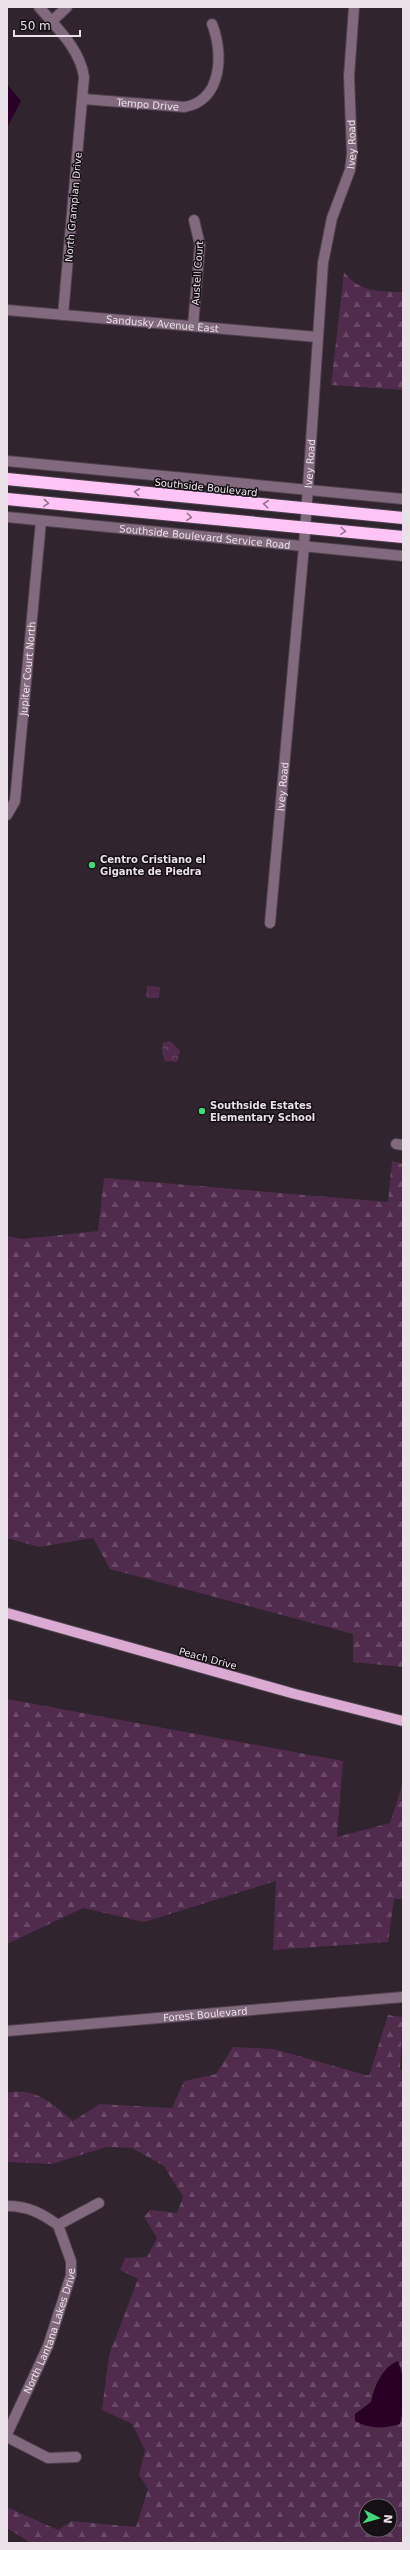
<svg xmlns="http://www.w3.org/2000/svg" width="410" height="2550" font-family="'DejaVu Sans',sans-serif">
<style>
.forest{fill:url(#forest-firs);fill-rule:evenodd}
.park{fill:url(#park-crowns)}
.water{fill:#2a0027}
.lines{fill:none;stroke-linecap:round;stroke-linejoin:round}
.minor-casing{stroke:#4e424c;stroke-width:12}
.major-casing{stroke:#4e424c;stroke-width:12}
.highway-casing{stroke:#4e424c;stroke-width:14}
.minor{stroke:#816a7d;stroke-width:10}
.major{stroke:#daaad3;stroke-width:10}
.highway{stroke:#fdc4f5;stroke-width:12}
.oneway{stroke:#957390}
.poi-dot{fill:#44d77b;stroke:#151014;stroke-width:1.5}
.labels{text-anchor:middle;stroke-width:3;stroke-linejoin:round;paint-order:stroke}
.street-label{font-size:10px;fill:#e9e1e7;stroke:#151014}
.poi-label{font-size:10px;font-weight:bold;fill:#e9e1e7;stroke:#151014;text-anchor:start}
</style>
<defs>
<pattern id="forest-firs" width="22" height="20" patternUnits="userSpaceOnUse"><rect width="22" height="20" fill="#502b4b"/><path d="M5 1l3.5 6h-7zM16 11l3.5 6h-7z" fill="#694965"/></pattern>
<pattern id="park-crowns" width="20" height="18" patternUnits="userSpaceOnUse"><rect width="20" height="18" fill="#502b4b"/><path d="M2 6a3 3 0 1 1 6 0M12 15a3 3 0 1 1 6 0" fill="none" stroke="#694965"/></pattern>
</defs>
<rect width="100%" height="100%" fill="#30242e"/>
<g class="forest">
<path d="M 344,272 C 360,293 379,291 403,292 L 403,390 L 331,385 Z"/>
<path d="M 392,1161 L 403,1164 L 403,1667 L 353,1662 L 353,1634 L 110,1569 L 93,1538 L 39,1547 L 7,1538 L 7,1236 L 22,1239 L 98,1231 L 104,1178 L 388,1202 Z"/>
<path d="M 7,1699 L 343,1761 L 337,1837 L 390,1823 L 403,1782 L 403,1899 L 394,1899 L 388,1942 L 273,1950 L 276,1881 L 144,1922 L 83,1908 L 7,1944 Z"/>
<path d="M 388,2015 L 403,2017 L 400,2069 L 403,2070 L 403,2543 L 31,2543 L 7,2528 L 7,2507 L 58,2530 L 72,2521 L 136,2527 L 148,2489 L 139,2475 L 145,2450 L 132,2424 L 102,2410 L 109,2355 L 138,2279 L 120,2270 L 125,2258 L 147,2257 L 157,2238 L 144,2217 L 150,2210 L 177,2213 L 183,2197 L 164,2166 L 132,2148 L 106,2147 L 52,2164 L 7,2162 L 7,2093 C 34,2086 53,2104 73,2121 L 100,2104 L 172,2108 L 184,2081 L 216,2074 L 233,2047 L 274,2049 L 369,2076 ZM 366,2506 L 390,2506 L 390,2530 L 366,2530 Z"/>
</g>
<g class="park">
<path d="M 147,986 L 160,987 L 159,998 L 146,998 Z"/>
<path d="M 170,1041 L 180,1051 L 177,1062 L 165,1061 L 162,1053 L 163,1043 Z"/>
</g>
<g class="water">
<path d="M 7,84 L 21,101 L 7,128 Z"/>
<path d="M 398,2361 C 406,2380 405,2404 400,2424 C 382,2429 371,2429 355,2421 L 355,2414 L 371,2402 C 374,2387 382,2367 398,2361 Z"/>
</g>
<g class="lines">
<defs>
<g id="minor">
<path d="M 39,7 C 57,28 80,49 84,77 L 63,315"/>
<path d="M 51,22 L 67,7"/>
<path id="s1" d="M 83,99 L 184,107 C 222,101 224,54 212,24"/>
<path id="s2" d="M 7,310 L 317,337"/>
<path d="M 193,326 L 200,245 L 194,220"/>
<path d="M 7,461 L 403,499"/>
<path id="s3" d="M 7,517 L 403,556"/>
<path id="s4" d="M 7,815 L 15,801 L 41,521"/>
<path id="s5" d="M 270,923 L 304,546 L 323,263 L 332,218 L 350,170 L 352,154 L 349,76 L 354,7"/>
<path d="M 396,1144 L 403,1145"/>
<path id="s6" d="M 7,2031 L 403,1997"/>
<path d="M 7,2206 C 28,2206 41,2213 58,2225"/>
<path d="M 58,2225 L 99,2203"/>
<path id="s7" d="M 7,2434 L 48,2346 L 71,2275 L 71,2261 L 58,2225"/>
<path d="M 7,2437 L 48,2458 L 76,2457"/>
</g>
<path id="major" d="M 7,1613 L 295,1694 L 403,1721"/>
<g id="highway">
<path d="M 7,479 L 403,518"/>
<path d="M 7,499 L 403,537"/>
</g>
</defs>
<use href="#minor" class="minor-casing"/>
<use href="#major" class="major-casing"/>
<use href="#highway" class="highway-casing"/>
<use href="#minor" class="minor"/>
<use href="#major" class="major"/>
<use href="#highway" class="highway"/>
</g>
<defs><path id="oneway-chevron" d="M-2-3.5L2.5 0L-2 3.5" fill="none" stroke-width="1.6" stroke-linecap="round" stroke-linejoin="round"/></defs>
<g class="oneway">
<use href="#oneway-chevron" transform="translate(137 492) rotate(-174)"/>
<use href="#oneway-chevron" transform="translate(46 503) rotate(5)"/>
<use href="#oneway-chevron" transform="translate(266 504) rotate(-174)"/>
<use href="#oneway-chevron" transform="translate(189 517) rotate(5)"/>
<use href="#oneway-chevron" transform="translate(343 531) rotate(5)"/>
</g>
<g class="poi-dot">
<circle cx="92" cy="865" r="4"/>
<circle cx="202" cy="1111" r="4"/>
</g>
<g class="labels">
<g class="street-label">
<text dy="4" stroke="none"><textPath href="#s1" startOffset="65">Tempo Drive</textPath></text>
<text dy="4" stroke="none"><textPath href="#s5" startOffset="785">Ivey Road</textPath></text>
<text transform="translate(73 207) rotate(-85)" y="4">North Grampian Drive</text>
<text transform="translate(197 273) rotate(-86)" y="4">Austell Court</text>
<text dy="4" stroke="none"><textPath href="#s2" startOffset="156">Sandusky Avenue East</textPath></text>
<text dy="4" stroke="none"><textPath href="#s5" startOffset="461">Ivey Road</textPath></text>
<text transform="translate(206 487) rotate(6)" y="4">Southside Boulevard</text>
<text dy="4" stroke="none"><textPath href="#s3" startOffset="199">Southside Boulevard Service Road</textPath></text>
<text dy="4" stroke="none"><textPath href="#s4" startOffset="149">Jupiter Court North</textPath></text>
<text dy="4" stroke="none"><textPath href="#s5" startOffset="137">Ivey Road</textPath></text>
<text transform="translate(208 1658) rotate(15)" y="4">Peach Drive</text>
<text dy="4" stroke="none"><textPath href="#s6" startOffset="199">Forest Boulevard</textPath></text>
<text dy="4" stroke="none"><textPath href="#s7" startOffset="112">North Lantana Lakes Drive</textPath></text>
</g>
<g class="poi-label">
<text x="100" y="863">Centro Cristiano el<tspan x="100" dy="12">Gigante de Piedra</tspan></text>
<text x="210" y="1109">Southside Estates<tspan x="210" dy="12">Elementary School</tspan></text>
</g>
</g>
<rect width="410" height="2550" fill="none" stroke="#e9e1e7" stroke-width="16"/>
<g transform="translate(378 2518) rotate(96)"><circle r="19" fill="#151014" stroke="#6a6468"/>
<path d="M0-3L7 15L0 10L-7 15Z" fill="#44d77b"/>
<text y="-6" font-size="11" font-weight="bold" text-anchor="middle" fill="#e9e1e7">N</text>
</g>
<path d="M14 30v6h66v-6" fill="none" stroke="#e9e1e7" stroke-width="2"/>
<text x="20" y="30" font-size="12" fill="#e9e1e7" stroke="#151014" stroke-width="3" paint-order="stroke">50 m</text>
</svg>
